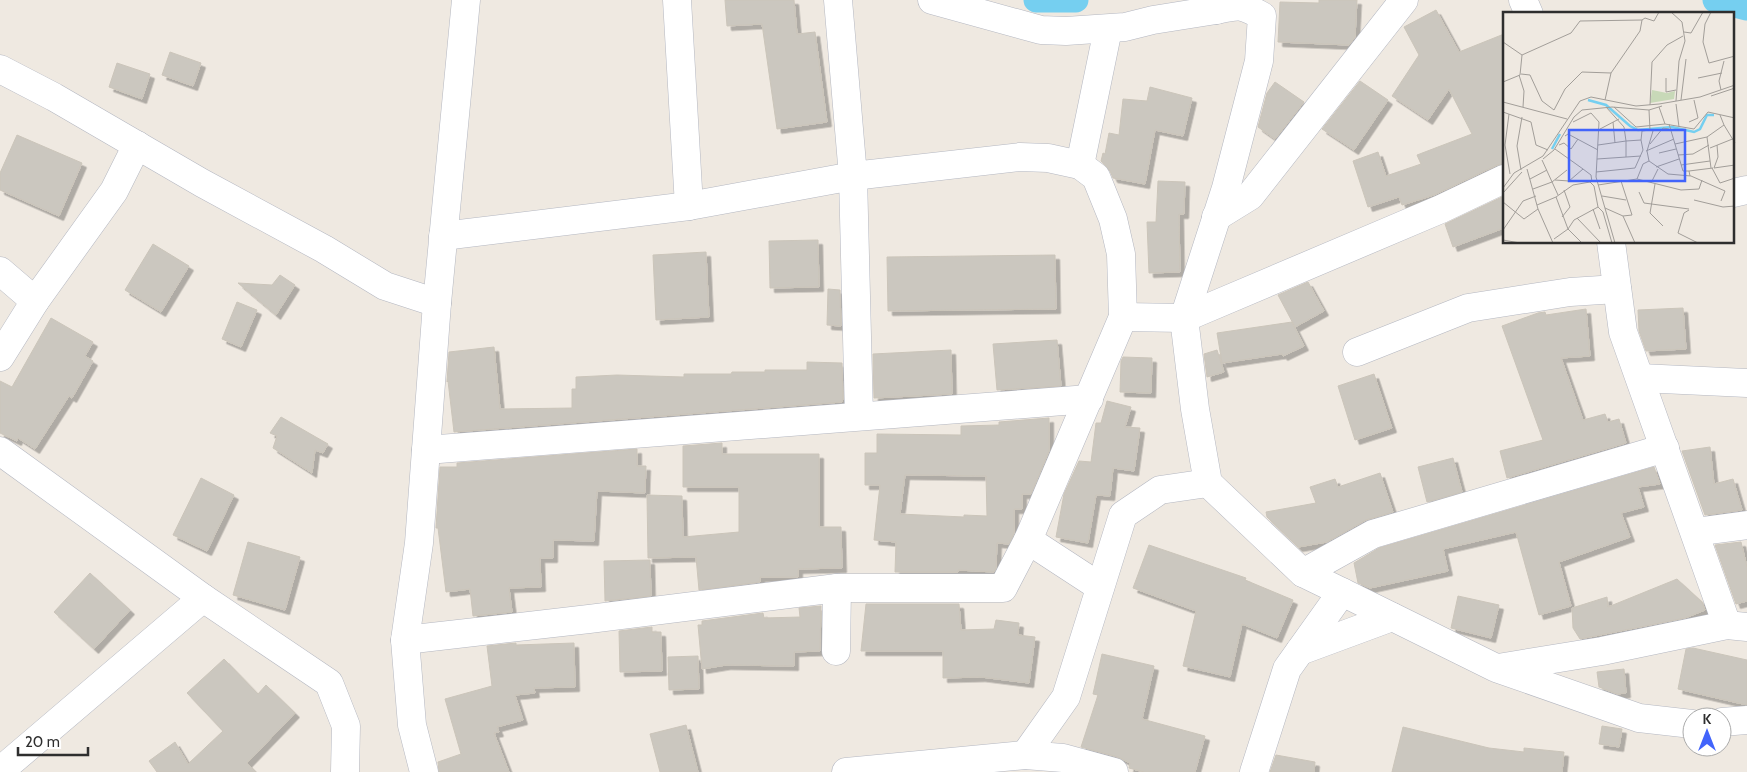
<svg xmlns="http://www.w3.org/2000/svg" width="1747" height="772" font-family="Cabin,sans-serif">
<style>
.lines{fill:none;stroke-linecap:round;stroke-linejoin:round}
.canal{stroke:#75cff0;stroke-width:25}
.building{fill:#cbc7bf;stroke:#cbc5ba;fill-rule:evenodd;filter:url(#shadow)}
.minor-casing{stroke:#b4b7c1;stroke-width:29}
.minor{stroke:#fff;stroke-width:28}
.inset-river{fill:none;stroke:#75cff0;stroke-width:2.5}
.inset-road{fill:none;stroke:#a29e99;stroke-width:1}
.view{fill:#4264fb;fill-opacity:0.15;stroke:#4264fb;stroke-width:2.5}
.inset-edge{fill:none;stroke:#2e2e2e;stroke-width:2.5}
</style>
<defs>
<filter id="shadow"><feDropShadow dx="4.5" dy="4.5" stdDeviation="0" flood-color="#0004"/></filter>
</defs>
<rect width="100%" height="100%" fill="#efe9e1"/>
<g class="lines">
<g class="canal">
<path d="M 1036,0 L 1076,0"/>
<path d="M 1715,0 L 1747,8"/>
</g>
</g>
<g class="building">
<path d="M 725,0 L 794,0 L 797,34 L 815,32 L 827,122 L 777,129 L 762,24 L 727,26 Z"/>
<path d="M 1319,0 L 1357,0 L 1355,37 L 1349,45 L 1278,42 L 1280,2 L 1319,3 Z"/>
<path d="M 1436,10 L 1459,52 L 1504,34 L 1504,164 L 1497,165 L 1434,195 L 1402,205 L 1399,197 L 1368,207 L 1353,161 L 1378,152 L 1386,176 L 1421,164 L 1417,155 L 1472,134 L 1449,89 L 1428,120 L 1392,96 L 1419,55 L 1404,27 Z"/>
<path d="M 170,52 L 201,63 L 193,86 L 162,75 Z"/>
<path d="M 117,63 L 150,74 L 142,99 L 109,87 Z"/>
<path d="M 1360,81 L 1388,100 L 1354,150 L 1322,129 Z"/>
<path d="M 1275,82 L 1304,102 L 1275,139 L 1258,127 L 1267,93 Z"/>
<path d="M 1150,87 L 1192,98 L 1183,136 L 1155,130 L 1145,184 L 1113,178 L 1110,171 L 1101,161 L 1103,153 L 1105,154 L 1109,133 L 1119,135 L 1123,99 L 1147,101 Z"/>
<path d="M 17,135 L 82,163 L 59,216 L 0,190 L 0,173 Z"/>
<path d="M 1158,181 L 1185,182 L 1184,214 L 1179,214 L 1180,272 L 1149,273 L 1147,222 L 1156,222 Z"/>
<path d="M 1504,196 L 1504,228 L 1453,247 L 1445,224 Z"/>
<path d="M 818,240 L 819,287 L 770,288 L 769,241 Z"/>
<path d="M 153,244 L 189,266 L 161,312 L 125,290 Z"/>
<path d="M 706,252 L 709,317 L 656,320 L 653,255 Z"/>
<path d="M 1055,255 L 1056,309 L 888,311 L 887,257 Z"/>
<path d="M 280,275 L 295,285 L 276,315 L 238,283 L 272,285 Z"/>
<path d="M 1308,282 L 1324,311 L 1295,327 L 1278,295 Z"/>
<path d="M 828,289 L 840,290 L 841,326 L 827,325 Z"/>
<path d="M 237,302 L 257,310 L 241,347 L 222,339 Z"/>
<path d="M 1683,308 L 1686,349 L 1646,351 L 1639,331 L 1638,310 Z"/>
<path d="M 1586,309 L 1590,356 L 1561,358 L 1583,420 L 1605,414 L 1608,422 L 1619,419 L 1626,443 L 1507,478 L 1500,451 L 1543,440 L 1502,326 L 1538,313 L 1545,312 L 1546,315 Z"/>
<path d="M 51,318 L 93,342 L 85,356 L 93,361 L 72,398 L 69,396 L 35,449 L 18,438 L 17,441 L 0,433 L 0,381 L 12,387 Z"/>
<path d="M 1292,322 L 1304,346 L 1283,356 L 1282,354 L 1222,363 L 1217,333 Z"/>
<path d="M 1057,340 L 1061,386 L 997,390 L 993,344 Z"/>
<path d="M 494,347 L 500,409 L 572,408 L 572,389 L 576,389 L 576,377 L 617,375 L 684,377 L 684,374 L 731,374 L 732,372 L 765,372 L 765,370 L 807,370 L 807,362 L 842,363 L 843,399 L 842,402 L 454,432 L 448,381 L 447,382 L 449,352 Z"/>
<path d="M 951,350 L 952,394 L 874,398 L 873,354 Z"/>
<path d="M 1217,350 L 1224,372 L 1207,377 L 1204,354 Z"/>
<path d="M 1123,357 L 1152,358 L 1151,393 L 1120,392 L 1121,361 Z"/>
<path d="M 1374,374 L 1392,428 L 1355,440 L 1338,386 Z"/>
<path d="M 1107,401 L 1131,407 L 1125,427 L 1140,428 L 1134,471 L 1113,468 L 1110,496 L 1096,495 L 1088,543 L 1056,537 L 1064,494 L 1079,461 L 1091,462 L 1096,423 L 1101,423 Z"/>
<path d="M 281,417 L 328,444 L 323,453 L 315,450 L 312,473 L 273,448 L 277,436 L 270,433 Z"/>
<path d="M 1049,418 L 1049,451 L 1031,494 L 1022,494 L 1022,509 L 1014,509 L 1014,534 L 1009,544 L 997,543 L 996,568 L 994,572 L 958,570 L 958,572 L 895,572 L 896,542 L 874,540 L 880,485 L 865,485 L 865,453 L 877,453 L 877,434 L 961,435 L 961,426 L 999,425 L 999,422 ZM 905,475 L 986,476 L 987,516 L 964,515 L 964,517 L 900,514 Z"/>
<path d="M 722,443 L 722,454 L 819,454 L 819,527 L 841,527 L 842,568 L 798,569 L 798,577 L 760,577 L 760,582 L 699,590 L 696,557 L 648,558 L 647,495 L 682,496 L 683,537 L 739,532 L 739,487 L 683,487 L 683,446 Z"/>
<path d="M 1710,447 L 1714,484 L 1733,479 L 1742,510 L 1705,515 L 1682,451 Z"/>
<path d="M 637,449 L 637,466 L 646,466 L 645,493 L 597,491 L 594,541 L 553,540 L 553,558 L 540,558 L 541,587 L 509,588 L 512,612 L 473,616 L 470,589 L 446,592 L 438,528 L 436,528 L 440,467 L 457,467 L 457,463 Z"/>
<path d="M 1453,458 L 1462,492 L 1427,502 L 1418,467 Z"/>
<path d="M 1654,467 L 1660,484 L 1638,487 L 1644,507 L 1621,513 L 1630,537 L 1559,562 L 1571,606 L 1539,615 L 1516,532 L 1443,549 L 1448,571 L 1370,588 L 1358,583 L 1354,563 L 1379,548 Z"/>
<path d="M 1380,473 L 1393,512 L 1366,520 L 1327,542 L 1298,547 L 1267,517 L 1266,512 L 1316,503 L 1310,487 L 1335,479 L 1338,487 Z"/>
<path d="M 201,478 L 234,495 L 207,551 L 173,535 Z"/>
<path d="M 248,542 L 300,557 L 285,610 L 233,595 Z"/>
<path d="M 1741,542 L 1747,567 L 1747,601 L 1736,604 L 1715,545 Z"/>
<path d="M 1149,545 L 1246,578 L 1245,580 L 1293,600 L 1277,638 L 1242,624 L 1230,677 L 1183,666 L 1196,611 L 1133,588 Z"/>
<path d="M 650,560 L 651,596 L 605,601 L 604,561 Z"/>
<path d="M 90,573 L 130,610 L 94,649 L 54,612 Z"/>
<path d="M 1677,579 L 1702,602 L 1705,610 L 1685,618 L 1580,639 L 1573,628 L 1572,608 L 1607,597 L 1608,607 Z"/>
<path d="M 1458,596 L 1499,605 L 1491,638 L 1451,628 Z"/>
<path d="M 866,604 L 959,604 L 961,630 L 994,629 L 996,620 L 1019,623 L 1018,635 L 1035,637 L 1029,683 L 981,677 L 943,678 L 943,651 L 861,651 Z"/>
<path d="M 821,606 L 820,651 L 794,652 L 794,666 L 726,665 L 702,669 L 698,625 L 702,625 L 702,621 L 763,613 L 764,618 L 800,617 L 799,608 Z"/>
<path d="M 652,627 L 652,632 L 661,632 L 662,671 L 620,672 L 619,631 Z"/>
<path d="M 516,643 L 516,645 L 574,643 L 575,687 L 534,688 L 535,693 L 515,695 L 523,720 L 497,727 L 499,732 L 494,733 L 509,772 L 439,772 L 438,762 L 461,754 L 445,699 L 492,686 L 487,646 Z"/>
<path d="M 1693,648 L 1747,660 L 1747,705 L 1678,689 L 1686,649 Z"/>
<path d="M 1102,654 L 1154,666 L 1142,719 L 1205,736 L 1195,772 L 1144,772 L 1129,768 L 1130,763 L 1118,757 L 1081,747 L 1098,695 L 1093,694 Z"/>
<path d="M 698,656 L 699,689 L 669,690 L 668,657 Z"/>
<path d="M 224,659 L 258,694 L 266,685 L 295,713 L 247,763 L 256,772 L 157,772 L 149,761 L 175,742 L 188,764 L 223,731 L 187,693 Z"/>
<path d="M 1624,669 L 1626,693 L 1617,694 L 1599,687 L 1597,672 Z"/>
<path d="M 686,725 L 698,772 L 660,772 L 650,734 Z"/>
<path d="M 1602,726 L 1622,729 L 1619,747 L 1599,744 Z"/>
<path d="M 1403,727 L 1489,748 L 1524,752 L 1524,748 L 1564,752 L 1562,772 L 1392,772 Z"/>
<path d="M 1276,755 L 1315,762 L 1314,772 L 1270,772 Z"/>
</g>
<g class="lines">
<defs>
<g id="minor">
<path d="M 677,0 L 689,206"/>
<path d="M 932,0 L 1041,30 L 1066,31 L 1125,27 L 1153,20 L 1216,10"/>
<path d="M 1216,0 L 1216,10 C 1239,5 1241,4 1262,16 L 1259,61 L 1226,188 L 1184,318 L 1195,409 L 1208,483 L 1303,573 L 1342,592 L 1496,668 L 1639,718 L 1692,724"/>
<path d="M 1523,0 L 1529,14"/>
<path d="M 0,69 L 54,97 L 202,183 L 324,249 L 385,286 L 437,303"/>
<path d="M 1080,165 L 1108,29"/>
<path d="M 1733,193 L 1747,190"/>
<path d="M 1216,217 L 1250,196 L 1404,0"/>
<path d="M 443,236 L 689,206 L 853,176 L 859,416"/>
<path d="M 1611,242 L 1623,332 L 1727,625 L 1747,627"/>
<path d="M 0,271 L 35,301 L 114,191 L 137,145"/>
<path d="M 1123,317 L 1184,318 L 1441,209 L 1504,179"/>
<path d="M 1357,352 L 1468,308 L 1570,292 L 1617,289"/>
<path d="M 0,357 L 35,301"/>
<path d="M 1640,378 L 1747,383"/>
<path d="M 426,450 L 1089,399"/>
<path d="M 0,451 L 203,598"/>
<path d="M 1695,532 L 1747,525"/>
<path d="M 1028,540 L 1100,587"/>
<path d="M 1303,573 L 1373,534 L 1665,448"/>
<path d="M 405,640 L 589,619 L 837,588 L 1003,588 L 1028,540 L 1123,317 L 1121,254 L 1113,219 L 1096,177 L 1080,165 L 1048,158 L 1020,157 L 853,176 L 838,0"/>
<path d="M 836,651 L 837,588"/>
<path d="M 1300,651 L 1392,617"/>
<path d="M 1498,668 L 1602,651 L 1727,625"/>
<path d="M 1722,722 L 1747,720"/>
<path d="M 0,771 L 203,598 L 329,683 L 346,726 L 345,772"/>
<path d="M 424,772 L 412,725 L 405,640 L 419,543 L 437,303 L 466,0"/>
<path d="M 846,772 L 1025,755"/>
<path d="M 1114,772 L 1063,758 L 1025,755 L 1066,697 L 1123,515 L 1160,490 L 1208,483"/>
<path d="M 1254,772 L 1287,669 L 1342,592"/>
</g>
</defs>
<use href="#minor" class="minor-casing"/>
<use href="#minor" class="minor"/>
</g>
<g transform="translate(1503 12)">
<rect width="231" height="231" fill="#efe9e1"/>
<path d="M 149,78 L 164,81 L 172,79 L 171,87 L 147,91 Z" fill="#c8d9b8"/>
<path class="inset-river" d="M 85,88 L 103,93 L 127,114 L 135,118 L 169,115 L 191,120 L 197,117 L 204,103 L 211,103M 49,137 L 57,122"/>
<path class="inset-road" d="M 168,0 L 179,10 L 182,29 L 176,49 L 173,89M 208,0 L 202,12 L 200,30 L 206,51 L 232,44M 181,20 L 188,21 L 200,0M 0,30 L 19,43 L 68,21 L 77,9 L 139,8M 18,62 L 27,63 L 39,89 L 51,98 L 62,77 L 79,60 L 108,61M 16,63 L 21,79 L 20,95M 163,66 L 163,80 L 173,78M 195,66 L 219,61M 0,70 L 17,63 L 19,43M 218,78 L 216,69 L 221,49M 208,84 L 232,76M 102,88 L 108,61 L 137,19 L 139,8 L 142,6 L 151,9 L 156,0M 178,88 L 183,47M 0,90 L 64,107M 173,92 L 176,115M 147,93 L 149,50 L 164,33 L 180,24M 111,95 L 133,115 L 162,112 L 191,117 L 205,100 L 232,106M 156,95 L 162,112M 146,98 L 147,118 L 150,119 L 144,139 L 146,149 L 165,162 L 188,164 L 222,179 L 218,189M 0,100 L 28,110 L 33,133 L 45,138M 6,102 L 2,133 L 7,162M 70,110 L 88,101 L 96,110 L 93,165 L 112,231M 110,110 L 112,131M 186,110 L 195,106 L 191,88M 166,112 L 180,159 L 186,159 L 187,164M 221,113 L 232,131M 97,117 L 116,107M 62,124 L 65,122 L 95,138M 204,125 L 208,156M 138,128 L 139,119 L 147,118M 147,132 L 160,116 L 166,117M 172,132 L 204,125 L 221,113 L 217,103M 56,133 L 61,131 L 68,137 L 75,127M 95,133 L 123,129 L 123,145M 214,133 L 215,145 L 211,156 L 232,153M 207,136 L 232,126M 52,137 L 80,157M 143,139 L 171,127M 156,141 L 173,137M 175,143 L 190,142 L 206,133M 40,147 L 51,138 L 71,105 L 79,98 L 109,95 L 146,98 L 159,94M 94,147 L 138,144M 39,148 L 55,183M 146,149 L 140,152 L 134,167 L 178,178 L 196,177 L 199,168M 178,153 L 207,149M 153,155 L 176,147M 209,156 L 217,171 L 232,166M 24,157 L 35,197 L 50,231M 18,158 L 14,134 L 19,105M 186,159 L 210,156M 93,160 L 132,156 L 140,138 L 138,128 L 123,129 L 121,115 L 103,95M 27,167 L 44,158M 52,168 L 66,169 L 80,157 L 88,163 L 89,170M 148,171 L 155,157M 152,172 L 147,201 L 160,214M 95,173 L 134,167M 0,176 L 11,161 L 40,144 L 77,89 L 88,85 L 133,94 L 156,92 L 197,85 L 232,73M 30,177 L 49,170 L 64,158M 136,180 L 141,191 L 186,197M 0,181 L 19,160M 99,184 L 123,188M 191,188 L 220,195 L 232,194M 0,190 L 21,207 L 35,197M 34,193 L 53,185M 95,195 L 100,200 L 109,231M 102,196 L 120,204 L 129,203 L 118,169M 90,197 L 97,217M 186,198 L 181,201 L 175,221 L 195,231M 120,204 L 132,231M 59,205 L 67,195 L 61,178M 74,206 L 98,231M 0,218 L 20,189 L 33,184M 51,227 L 65,217 L 71,208 L 95,195 L 91,174 L 87,170 L 70,173 L 53,185 L 65,217 L 79,231M 0,228 L 17,231"/>
<path class="view" d="M 66,118 L 182,118 L 182,169 L 66,169 Z"/>
<rect width="231" height="231" class="inset-edge"/>
</g>
<g transform="translate(1707 732)"><circle r="24" fill="#ffffff" stroke="#ababab"/>
<path d="M0-4L9 19L0 12L-9 19Z" fill="#4264fb"/>
<text y="-8" font-size="14" font-weight="bold" text-anchor="middle" fill="#2e2e2e">K</text>
</g>
<path d="M18 747v8h70v-8" fill="none" stroke="#2e2e2e" stroke-width="2.5"/>
<text x="25" y="747" font-size="15" fill="#2e2e2e" stroke="#ffffff" stroke-width="4" paint-order="stroke">20 m</text>
</svg>
